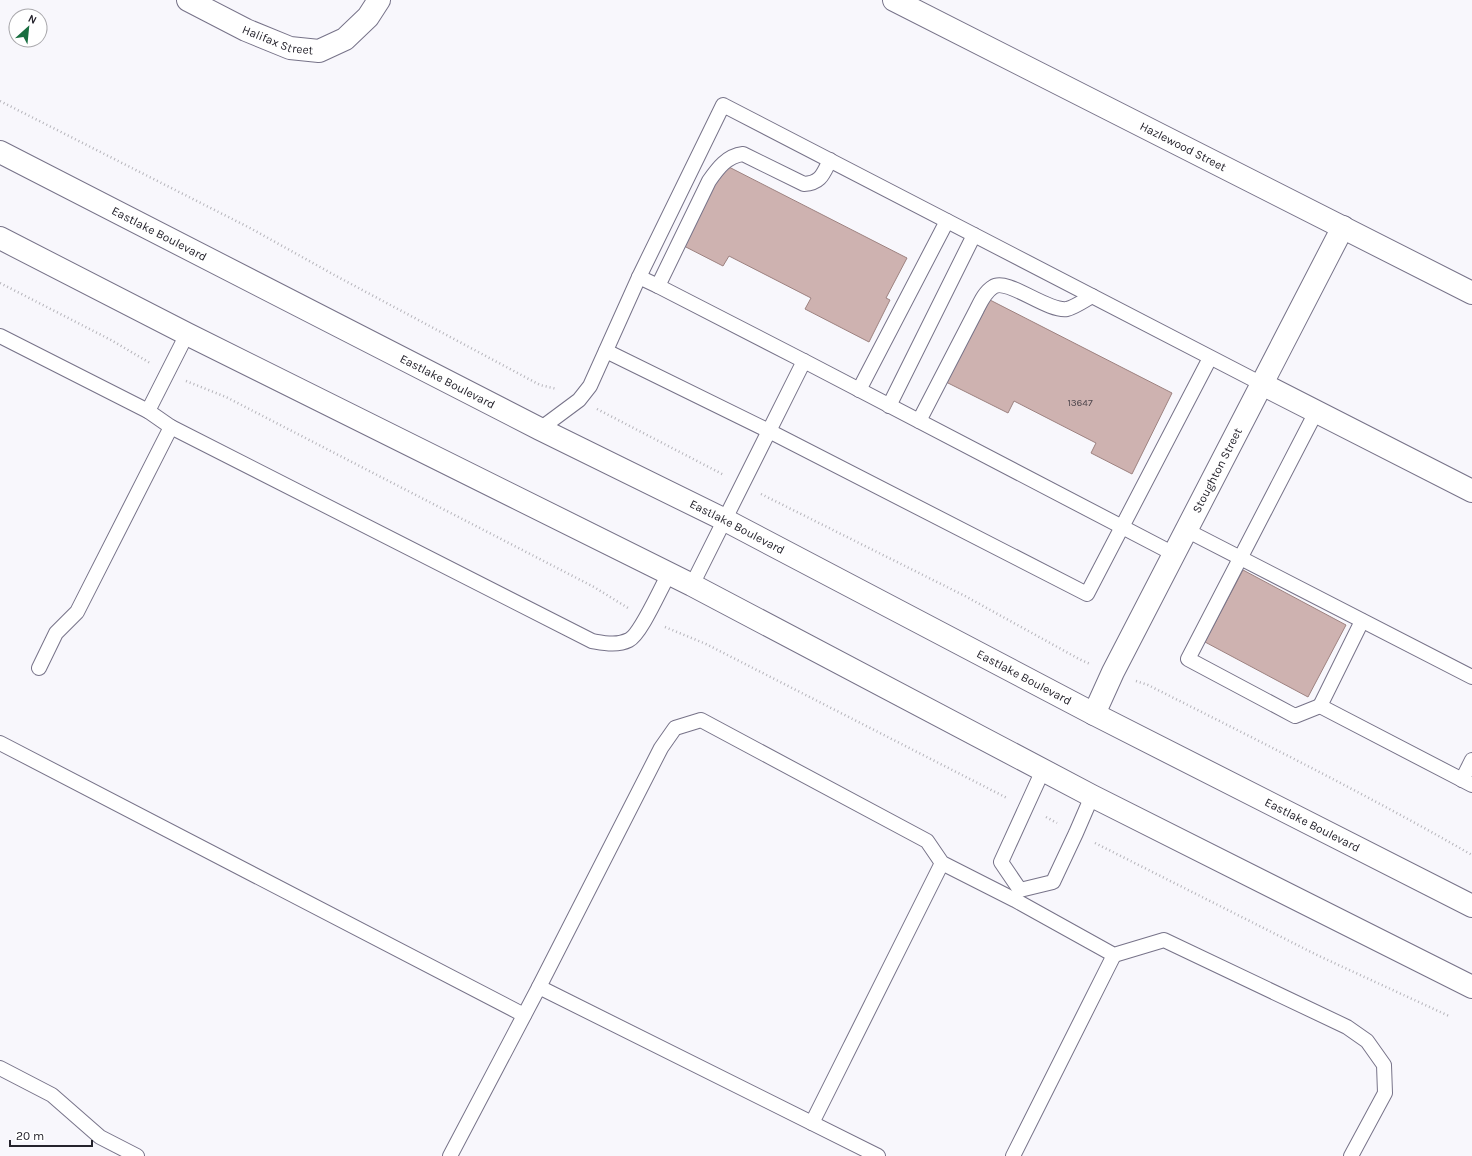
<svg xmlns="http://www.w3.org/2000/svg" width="1472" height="1156" font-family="Karla,sans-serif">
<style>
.building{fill:#ceb2b0;stroke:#9d8280}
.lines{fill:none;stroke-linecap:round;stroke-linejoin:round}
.lane-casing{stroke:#777389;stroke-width:16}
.street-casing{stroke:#777389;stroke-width:24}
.secondary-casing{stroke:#777389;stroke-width:24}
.path{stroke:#b5b4ba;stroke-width:2.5;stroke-dasharray:1 3;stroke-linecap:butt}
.lane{stroke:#fff;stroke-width:14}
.street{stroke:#fff;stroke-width:22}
.secondary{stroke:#fff;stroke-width:22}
.labels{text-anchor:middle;stroke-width:3.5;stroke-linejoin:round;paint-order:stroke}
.number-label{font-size:10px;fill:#4f474d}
.street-label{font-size:12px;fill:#25232c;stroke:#fff}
</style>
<rect width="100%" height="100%" fill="#f8f7fc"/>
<g class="building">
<path d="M 725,165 L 907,258 L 886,298 L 890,300 L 869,342 L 805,309 L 811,298 L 729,256 L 723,266 L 682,245 Z"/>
<path d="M 990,300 L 1172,393 L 1132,474 L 1091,453 L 1096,443 L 1014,401 L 1008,413 L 944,381 L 965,338 L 969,340 Z"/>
<path d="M 1243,570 L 1346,625 L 1308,697 L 1205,642 Z"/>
</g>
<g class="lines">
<defs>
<g id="lane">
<path d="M 639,277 L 658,286 L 804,361"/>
<path d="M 658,286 L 709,181 C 718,168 727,156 743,154 L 804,184 C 821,183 823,174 830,160"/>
<path d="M 0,336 L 148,411"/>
<path d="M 606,351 L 769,431 L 1087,594 L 1210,358"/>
<path d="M 859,390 L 947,221"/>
<path d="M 889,406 L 974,235"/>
<path d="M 1316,412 L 1188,659 L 1295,716 L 1320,706"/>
<path d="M 919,421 L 977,309 C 981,301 985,292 993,287 C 1007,277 1047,312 1067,309 C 1075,307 1085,300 1092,296"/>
<path d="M 171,427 L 592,641 C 604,643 617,646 629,640 C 641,634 661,587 669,574"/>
<path d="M 540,429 L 579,400 L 590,386 L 639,277 L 723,105 L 1262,384"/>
<path d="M 1186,530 L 1472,677"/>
<path d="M 692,585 L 804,361 L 1174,554"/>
<path d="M 1362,621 L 1320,706 L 1472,785"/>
<path d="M 39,668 L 56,633 L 77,612 L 171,427 L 148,411 L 187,334"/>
<path d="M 0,743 L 524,1015"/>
<path d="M 1462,780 L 1472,760"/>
<path d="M 1020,890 L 1001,862 L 1043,770"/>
<path d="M 1020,890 L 1053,882 L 1076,833 L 1092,796"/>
<path d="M 0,1068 L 52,1095 L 100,1137 L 137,1156"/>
<path d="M 812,1123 L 942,863"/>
<path d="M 450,1156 L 539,987"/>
<path d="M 878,1156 L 539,987 L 661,748 L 675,728 L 701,720 L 927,841 L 942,863 L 1015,900 L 1114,955 L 1164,940 L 1347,1027 L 1367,1041 L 1384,1065 L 1385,1093 L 1351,1156"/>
<path d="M 1013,1156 L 1114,955"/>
</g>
<g id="street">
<path id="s1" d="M 188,0 L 246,30 L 290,48 L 319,51 L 345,39 L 368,17 L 379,0"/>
<path id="s2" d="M 894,0 L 1472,293"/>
<path d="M 1262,384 L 1472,491"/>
<path id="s3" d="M 1094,714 L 1113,672 L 1343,227"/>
</g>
<g id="secondary">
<path id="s4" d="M 0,152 L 540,429 L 725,520 L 1094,714 L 1472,906"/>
<path d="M 0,238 L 187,334 L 692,585 L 1092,796 L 1472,987"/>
</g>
</defs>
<use href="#lane" class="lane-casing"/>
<use href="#street" class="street-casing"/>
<use href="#secondary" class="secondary-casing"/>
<g class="path">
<path d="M 0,101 L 250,228 L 338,277 L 540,385 L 557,389"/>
<path d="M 0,283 L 111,340 L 150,363"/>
<path d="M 186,381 L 226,397 L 594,587 L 628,608"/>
<path d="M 597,409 L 724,475"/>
<path d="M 761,494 L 965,596 L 1079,659 L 1090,664"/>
<path d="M 665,627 L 706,644 L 1007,798"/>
<path d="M 1136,681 L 1148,685 C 1257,740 1366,794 1472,855"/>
<path d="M 1046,817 L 1057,823"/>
<path d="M 1095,843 L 1319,956 L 1449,1016"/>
</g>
<use href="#lane" class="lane"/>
<use href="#street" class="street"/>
<use href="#secondary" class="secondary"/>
</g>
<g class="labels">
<g class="number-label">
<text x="1080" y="406">13647</text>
</g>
<g class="street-label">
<text dy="4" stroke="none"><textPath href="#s1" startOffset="99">Halifax Street</textPath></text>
<text dy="4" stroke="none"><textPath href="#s2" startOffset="324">Hazlewood Street</textPath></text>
<text dy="4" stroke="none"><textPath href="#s4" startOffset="179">Eastlake Boulevard</textPath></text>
<text dy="4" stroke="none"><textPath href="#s4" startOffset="503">Eastlake Boulevard</textPath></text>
<text dy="4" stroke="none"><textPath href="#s3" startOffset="273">Stoughton Street</textPath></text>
<text dy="4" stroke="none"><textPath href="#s4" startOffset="827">Eastlake Boulevard</textPath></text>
<text dy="4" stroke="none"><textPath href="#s4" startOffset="1151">Eastlake Boulevard</textPath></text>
<text dy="4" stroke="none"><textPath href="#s4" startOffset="1475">Eastlake Boulevard</textPath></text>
</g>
</g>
<g transform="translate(28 28) rotate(27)"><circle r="19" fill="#ffffff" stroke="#a8a7ab"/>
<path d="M0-3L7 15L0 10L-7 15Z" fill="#196e40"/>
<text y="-6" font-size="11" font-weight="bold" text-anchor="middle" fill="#25232c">N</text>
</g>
<path d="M10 1140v6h82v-6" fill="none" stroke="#25232c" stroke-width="2"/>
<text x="16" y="1140" font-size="12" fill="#25232c" stroke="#ffffff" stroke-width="3" paint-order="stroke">20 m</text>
</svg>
